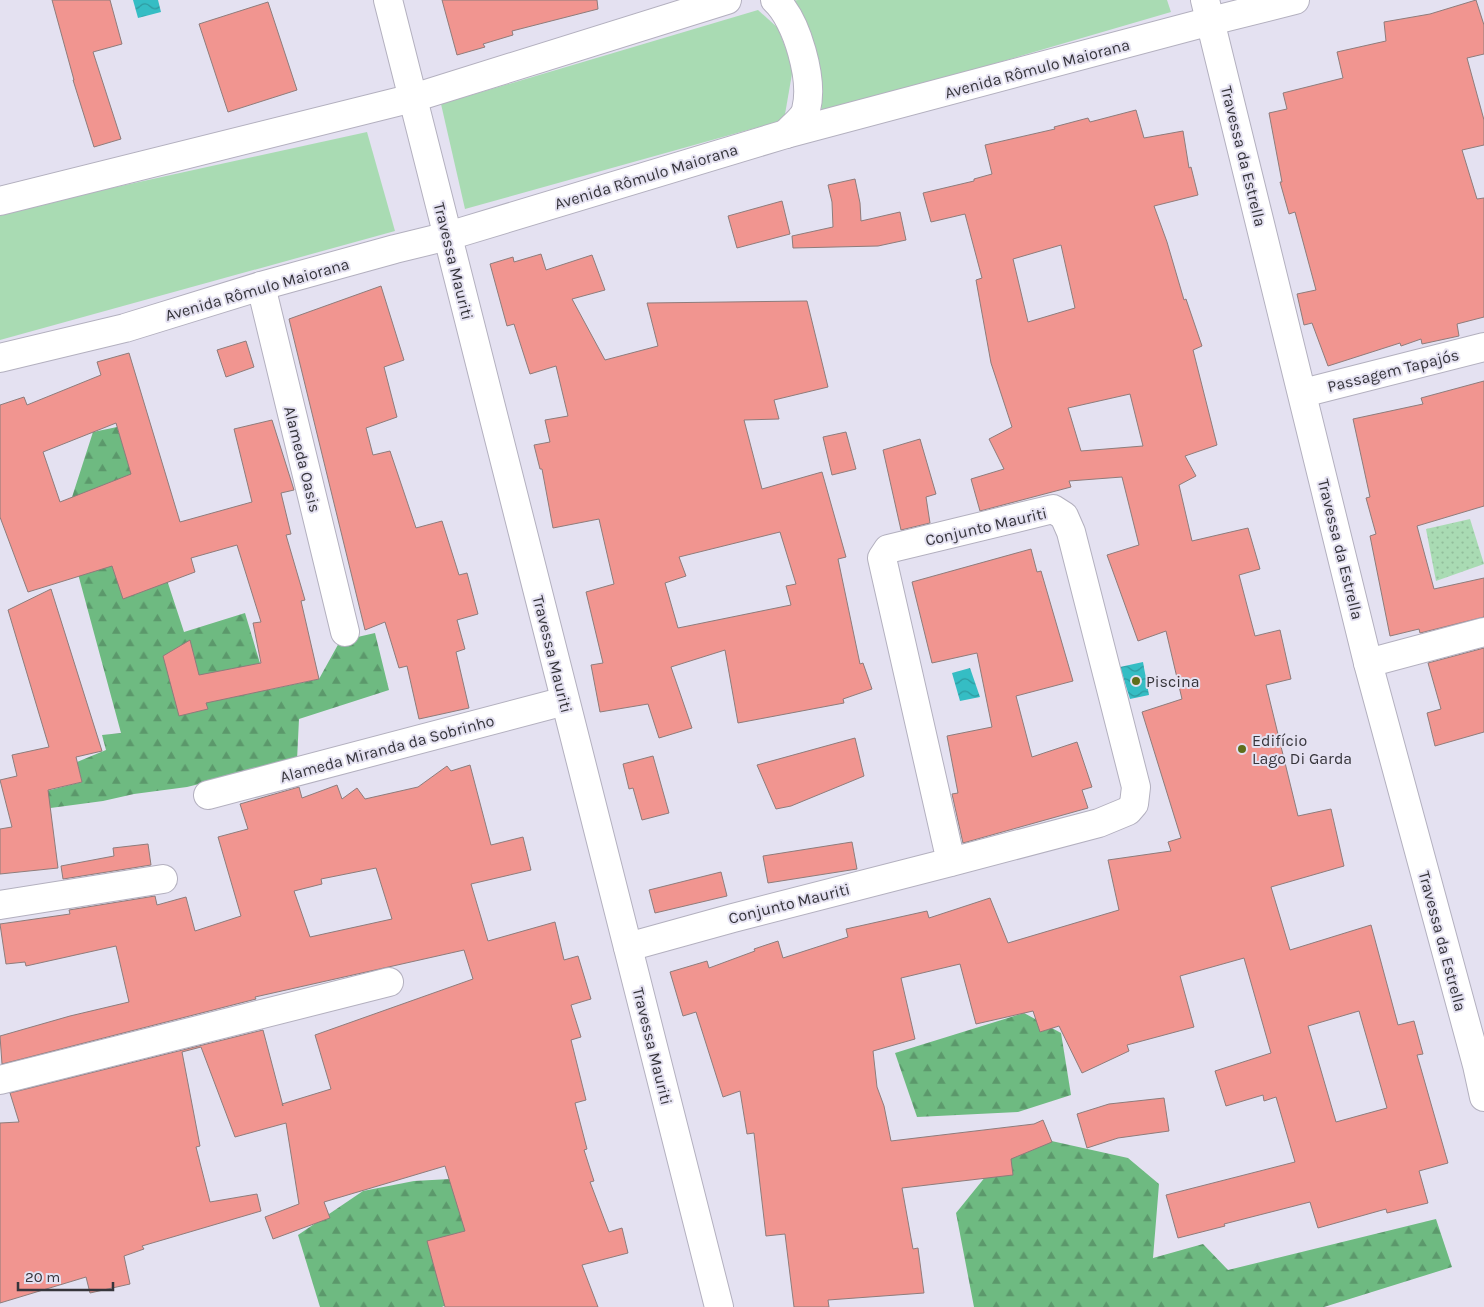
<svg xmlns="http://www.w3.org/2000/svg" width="1484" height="1307" font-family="Karla,sans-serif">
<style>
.grass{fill:url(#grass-dots)}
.forest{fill:url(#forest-firs)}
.park{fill:#a9dbb3}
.water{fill:url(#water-waves)}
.building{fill:#f19590;stroke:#8e7c7b;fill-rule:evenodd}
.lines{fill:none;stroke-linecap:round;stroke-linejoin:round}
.minor-casing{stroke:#b3b0bf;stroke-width:30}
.tertiary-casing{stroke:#b3b0bf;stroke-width:30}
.secondary-casing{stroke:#b3b0bf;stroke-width:30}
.minor{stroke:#fff;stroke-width:28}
.tertiary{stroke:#fff;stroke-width:28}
.secondary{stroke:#fff;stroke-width:28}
.poi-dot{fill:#5e6e1b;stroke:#e4e1f1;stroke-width:2}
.labels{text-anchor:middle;stroke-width:4;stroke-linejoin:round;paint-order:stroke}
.street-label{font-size:16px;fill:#36353b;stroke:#e4e1f1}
.poi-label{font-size:16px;fill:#36353b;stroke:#e4e1f1;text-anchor:start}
</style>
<defs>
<pattern id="grass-dots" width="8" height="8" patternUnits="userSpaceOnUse" patternTransform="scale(1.25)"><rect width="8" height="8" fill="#a9dbb3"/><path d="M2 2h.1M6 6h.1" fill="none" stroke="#92bd9b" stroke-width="1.8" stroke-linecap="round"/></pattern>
<pattern id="forest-firs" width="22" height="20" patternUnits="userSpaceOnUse" patternTransform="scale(1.25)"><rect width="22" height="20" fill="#6eba81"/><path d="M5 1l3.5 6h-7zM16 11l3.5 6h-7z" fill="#5b986b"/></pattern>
<pattern id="water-waves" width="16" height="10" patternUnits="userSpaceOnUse" patternTransform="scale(1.25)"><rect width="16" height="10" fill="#35bdc4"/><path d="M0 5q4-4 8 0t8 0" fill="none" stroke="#2e9aa0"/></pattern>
</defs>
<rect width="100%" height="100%" fill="#e4e1f1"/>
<path class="grass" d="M 1470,519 L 1484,564 L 1436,581 L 1426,529 Z"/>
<g class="forest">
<path d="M 117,427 L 184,632 L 245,613 L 268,690 L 319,679 L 340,641 L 375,633 L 389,690 L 299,719 L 297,760 L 187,787 L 134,794 L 103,801 L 13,813 L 19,798 L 82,782 L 77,762 L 106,750 L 102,735 L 121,733 L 64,522 L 93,432 Z"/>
<path d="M 1024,1013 L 1061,1033 L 1071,1095 L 1018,1112 L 917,1117 L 895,1053 Z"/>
<path d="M 1020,1134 L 1128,1158 L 1159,1184 L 1153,1258 L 1203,1244 L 1228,1270 L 1436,1219 L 1452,1267 L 1324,1307 L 974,1307 L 956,1213 Z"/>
<path d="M 468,1178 L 486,1283 L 442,1307 L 320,1307 L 298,1235 L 363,1191 L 414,1181 Z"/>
</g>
<g class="park">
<path d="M 798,0 L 1167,0 L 1171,12 L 822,114 L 816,53 L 792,1 Z"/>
<path d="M 758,10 L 778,28 L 793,68 L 784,120 L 465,209 L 441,104 Z"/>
<path d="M 367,132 L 395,231 L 0,340 L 0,214 L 48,202 Z"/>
</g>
<g class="water">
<path d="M 133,0 L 158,0 L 161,12 L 138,18 Z"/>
<path d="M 1143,662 L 1149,695 L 1130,699 L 1120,667 Z"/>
<path d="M 970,668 L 980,697 L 960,701 L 952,673 Z"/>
</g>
<g class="building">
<path d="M 52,0 L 110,0 L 122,44 L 93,52 L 121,139 L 94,147 L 73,80 L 74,80 Z"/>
<path d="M 442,0 L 597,0 L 598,9 L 512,31 L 513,35 L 483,44 L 485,47 L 457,55 Z"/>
<path d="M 1476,0 L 1484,25 L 1484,54 L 1467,58 L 1484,120 L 1484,145 L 1462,150 L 1477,199 L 1484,198 L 1484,317 L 1457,324 L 1459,336 L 1422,344 L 1421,339 L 1401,346 L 1400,343 L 1328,366 L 1312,323 L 1304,325 L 1297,294 L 1316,290 L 1295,212 L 1289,214 L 1280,182 L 1282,182 L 1269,113 L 1287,109 L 1283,93 L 1343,78 L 1337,52 L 1386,41 L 1384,22 L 1430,14 Z"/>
<path d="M 268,2 L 297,90 L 228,112 L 199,24 Z"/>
<path d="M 1136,110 L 1144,138 L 1183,131 L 1189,168 L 1191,167 L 1198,195 L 1154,206 L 1167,242 L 1184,300 L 1186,299 L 1202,346 L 1193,350 L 1217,445 L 1185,456 L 1196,476 L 1179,485 L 1192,541 L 1248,528 L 1260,569 L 1239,575 L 1255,636 L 1280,630 L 1291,679 L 1266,685 L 1298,816 L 1331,809 L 1344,866 L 1271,887 L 1290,950 L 1371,925 L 1398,1025 L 1414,1021 L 1423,1054 L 1417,1055 L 1448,1163 L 1419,1171 L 1428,1203 L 1387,1213 L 1386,1209 L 1318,1228 L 1310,1202 L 1224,1224 L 1225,1226 L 1178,1238 L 1166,1195 L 1295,1162 L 1276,1097 L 1264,1101 L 1263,1095 L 1226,1106 L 1215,1071 L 1271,1053 L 1244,958 L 1180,976 L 1194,1027 L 1127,1045 L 1129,1051 L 1082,1073 L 1059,1026 L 1040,1032 L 1033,1011 L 976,1024 L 960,964 L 901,978 L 915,1039 L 873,1051 L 877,1087 L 884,1106 L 891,1141 L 1034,1124 L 1043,1120 L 1052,1142 L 1011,1159 L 1013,1175 L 902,1188 L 913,1249 L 918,1248 L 924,1293 L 828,1300 L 829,1307 L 794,1307 L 785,1234 L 766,1236 L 754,1133 L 747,1134 L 740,1091 L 723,1097 L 696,1012 L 683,1016 L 670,972 L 707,961 L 709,968 L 755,951 L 754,949 L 778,941 L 783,958 L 848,937 L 846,929 L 927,911 L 929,918 L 990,898 L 1008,943 L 1119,910 L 1108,860 L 1171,851 L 1168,842 L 1181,838 L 1142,712 L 1182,699 L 1166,631 L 1138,641 L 1107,555 L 1139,545 L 1122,477 L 1069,481 L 1071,487 L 980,511 L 971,479 L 1004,469 L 989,439 L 1012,427 L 991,363 L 976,280 L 982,278 L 965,214 L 931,222 L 923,193 L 974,181 L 974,179 L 992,174 L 985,145 L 1055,129 L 1054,127 L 1088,118 L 1090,122 ZM 1061,245 L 1075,308 L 1028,322 L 1013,259 ZM 1130,394 L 1143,446 L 1081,451 L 1068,408 ZM 1359,1011 L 1387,1108 L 1336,1122 L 1308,1026 Z"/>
<path d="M 855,179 L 860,203 L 861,221 L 900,212 L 906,240 L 878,246 L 793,248 L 792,236 L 833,227 L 832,202 L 828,185 Z"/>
<path d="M 782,201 L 790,234 L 737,248 L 728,216 Z"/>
<path d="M 541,254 L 546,270 L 592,255 L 605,290 L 572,299 L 605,360 L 658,346 L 647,303 L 807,301 L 828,387 L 774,400 L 779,419 L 744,420 L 762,489 L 822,472 L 846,557 L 838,559 L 860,664 L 863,663 L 872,689 L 843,699 L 844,703 L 738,723 L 725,650 L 671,667 L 692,728 L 659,738 L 648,704 L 600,712 L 591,665 L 603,663 L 586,592 L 614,584 L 599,519 L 553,528 L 542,469 L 540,469 L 534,445 L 550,442 L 545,420 L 568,416 L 556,366 L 530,374 L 514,324 L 507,326 L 490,264 L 513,257 L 514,262 ZM 780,532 L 796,584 L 786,586 L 791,605 L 678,628 L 665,583 L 686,576 L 679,557 Z"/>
<path d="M 381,286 L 404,360 L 384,367 L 397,417 L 366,428 L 373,455 L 390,451 L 416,528 L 442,521 L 459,575 L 467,573 L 478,614 L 457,620 L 465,649 L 456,652 L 469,708 L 419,719 L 407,666 L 399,668 L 385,622 L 365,630 L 289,319 Z"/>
<path d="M 246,341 L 254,367 L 226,377 L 217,350 Z"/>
<path d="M 129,353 L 180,522 L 252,502 L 234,429 L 272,420 L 294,490 L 281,493 L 291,534 L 286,535 L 305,600 L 301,601 L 319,679 L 206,703 L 208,709 L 179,716 L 163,656 L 190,640 L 199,675 L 261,663 L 253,623 L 261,622 L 237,545 L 191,558 L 195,572 L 123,599 L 112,566 L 28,592 L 0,517 L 0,405 L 24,397 L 27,405 L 101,375 L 97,362 ZM 116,423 L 131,474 L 60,502 L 43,452 Z"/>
<path d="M 1484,381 L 1484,506 L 1417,526 L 1434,589 L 1484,578 L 1484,617 L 1420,633 L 1419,629 L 1390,636 L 1370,536 L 1376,534 L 1366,498 L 1370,497 L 1353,419 L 1423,404 L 1421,398 Z"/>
<path d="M 846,432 L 856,469 L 832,475 L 823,437 Z"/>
<path d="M 920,439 L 936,494 L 926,497 L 930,523 L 901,530 L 883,450 Z"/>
<path d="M 1031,549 L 1037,572 L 1041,571 L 1073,681 L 1016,696 L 1032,757 L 1077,742 L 1092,787 L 1082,790 L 1088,808 L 963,843 L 952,794 L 958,793 L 947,736 L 992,727 L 977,653 L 932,663 L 912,582 Z"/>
<path d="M 51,589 L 102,751 L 76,757 L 82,782 L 48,790 L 58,868 L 0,874 L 0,829 L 12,827 L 0,780 L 17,776 L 12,755 L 49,747 L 8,610 Z"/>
<path d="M 1484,648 L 1484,732 L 1435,746 L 1427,713 L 1441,709 L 1428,663 Z"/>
<path d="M 855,738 L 864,776 L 791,806 L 776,809 L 757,765 Z"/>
<path d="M 653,756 L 669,813 L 642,820 L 633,788 L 629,789 L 623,764 Z"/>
<path d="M 470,765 L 491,845 L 523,837 L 531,870 L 471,884 L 488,941 L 555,922 L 564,960 L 578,956 L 591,999 L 571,1005 L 581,1037 L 571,1040 L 586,1100 L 575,1103 L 587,1149 L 584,1150 L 594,1181 L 590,1182 L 609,1232 L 622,1228 L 628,1253 L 582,1265 L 598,1307 L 445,1307 L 427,1241 L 465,1231 L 445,1166 L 324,1202 L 330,1218 L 273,1239 L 265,1217 L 299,1204 L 286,1123 L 235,1137 L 201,1047 L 182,1052 L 200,1146 L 196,1147 L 210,1202 L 257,1194 L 261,1211 L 142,1246 L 144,1249 L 124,1256 L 130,1284 L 90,1293 L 86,1277 L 0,1303 L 0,1123 L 19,1122 L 10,1093 L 263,1030 L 283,1106 L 282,1104 L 331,1089 L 315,1035 L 473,979 L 464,950 L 255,997 L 256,999 L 2,1064 L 0,1036 L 70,1016 L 129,1002 L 116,946 L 26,966 L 25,962 L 6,964 L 0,924 L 70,914 L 69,910 L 155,896 L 157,905 L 186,897 L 195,931 L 241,916 L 218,837 L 248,829 L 240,804 L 299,787 L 302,798 L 337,785 L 342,799 L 357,788 L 365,799 L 418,787 L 447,766 L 451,771 ZM 376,868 L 392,919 L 310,937 L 294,891 L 322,884 L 321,879 Z"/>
<path d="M 852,842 L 857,869 L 768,883 L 763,856 Z"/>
<path d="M 148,844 L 151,865 L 63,879 L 61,866 L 114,856 L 113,848 Z"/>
<path d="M 721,872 L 727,896 L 655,913 L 649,890 Z"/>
<path d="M 1164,1098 L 1169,1131 L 1118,1138 L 1087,1148 L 1077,1114 L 1109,1104 Z"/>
</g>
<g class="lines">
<defs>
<g id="minor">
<path d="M 261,286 L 345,632"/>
<path d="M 1303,393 L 1484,347"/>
<path d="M 1368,663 L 1484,632"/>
<path d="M 208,795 L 565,701"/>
<path d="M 0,905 L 163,879"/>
<path d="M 628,947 L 733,918 L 951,862 L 1099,823 L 1128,811 L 1134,804 L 1136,787 L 1071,532 L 1064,516 L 1053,509 L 888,549 L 882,558 L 951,862"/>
<path d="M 0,1080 L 389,982"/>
</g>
<g id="tertiary">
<path d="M 775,0 C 797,20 814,80 806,110 C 804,118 792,127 786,134"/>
<path d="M 1205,0 L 1368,663 L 1477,1065 L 1484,1097"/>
<path d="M 0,201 L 413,98 L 727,0"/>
<path d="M 0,358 L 125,328 L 261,286 L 395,249 L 448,236 L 786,134 L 1211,21 L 1295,0"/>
</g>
<path id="secondary" d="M 388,0 L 719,1307"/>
</defs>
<use href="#minor" class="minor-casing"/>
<use href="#tertiary" class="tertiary-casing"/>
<use href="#secondary" class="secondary-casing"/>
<use href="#minor" class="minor"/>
<use href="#tertiary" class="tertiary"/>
<use href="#secondary" class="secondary"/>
</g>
<g class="poi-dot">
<circle cx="1136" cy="681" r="5"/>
<circle cx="1242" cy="749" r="5"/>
</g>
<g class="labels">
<g class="street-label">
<text transform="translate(1037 68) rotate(-15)" y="6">Avenida Rômulo Maiorana</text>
<text transform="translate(1244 156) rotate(76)" y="6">Travessa da Estrella</text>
<text transform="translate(646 176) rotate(-17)" y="6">Avenida Rômulo Maiorana</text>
<text transform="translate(454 261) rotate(76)" y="6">Travessa Mauriti</text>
<text transform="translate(257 289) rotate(-16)" y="6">Avenida Rômulo Maiorana</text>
<text transform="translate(1393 370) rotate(-14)" y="6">Passagem Tapajós</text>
<text transform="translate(303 459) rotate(76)" y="6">Alameda Oasis</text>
<text transform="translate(986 526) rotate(-13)" y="6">Conjunto Mauriti</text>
<text transform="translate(1341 549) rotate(76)" y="6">Travessa da Estrella</text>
<text transform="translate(553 654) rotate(76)" y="6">Travessa Mauriti</text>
<text transform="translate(387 748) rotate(-15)" y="6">Alameda Miranda da Sobrinho</text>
<text transform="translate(789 903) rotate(-14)" y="6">Conjunto Mauriti</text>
<text transform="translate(1443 941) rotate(75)" y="6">Travessa da Estrella</text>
<text transform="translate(653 1046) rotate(76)" y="6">Travessa Mauriti</text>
</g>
<g class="poi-label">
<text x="1146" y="687">Piscina</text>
<text x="1252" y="746">Edifício<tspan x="1252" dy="18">Lago Di Garda</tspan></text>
</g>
</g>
<path d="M18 1282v8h95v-8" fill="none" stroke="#36353b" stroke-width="2.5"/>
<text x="25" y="1282" font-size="15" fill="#36353b" stroke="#e4e1f1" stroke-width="4" paint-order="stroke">20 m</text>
</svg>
